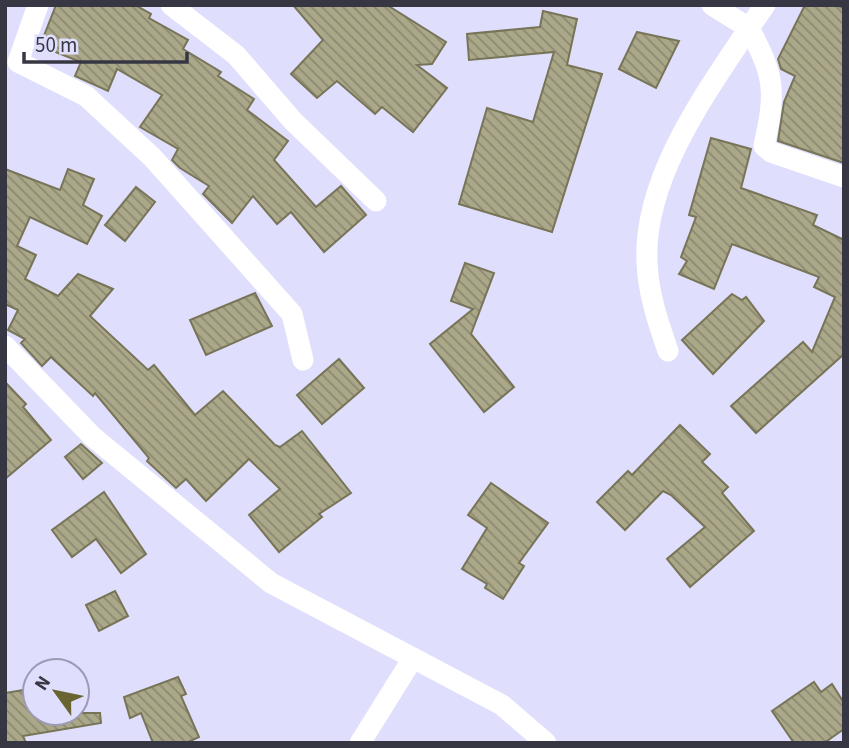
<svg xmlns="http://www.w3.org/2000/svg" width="849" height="748" font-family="'Source Sans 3',sans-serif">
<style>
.building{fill:url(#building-back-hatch);stroke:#777457;stroke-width:2}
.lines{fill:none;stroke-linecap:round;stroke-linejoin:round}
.minor{stroke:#fff;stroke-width:21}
</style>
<defs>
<pattern id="building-back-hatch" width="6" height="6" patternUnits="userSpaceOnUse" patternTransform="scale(1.75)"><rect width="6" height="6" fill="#aba789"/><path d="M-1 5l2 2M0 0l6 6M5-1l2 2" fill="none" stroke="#8c8972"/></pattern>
</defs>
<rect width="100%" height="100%" fill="#dfdefd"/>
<g class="building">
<path d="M 56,5 L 135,5 L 151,14 L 149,18 L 188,40 L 183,49 L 221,72 L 218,76 L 254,99 L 247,110 L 288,141 L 274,160 L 316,207 L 341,186 L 366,215 L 324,252 L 291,212 L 277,224 L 253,196 L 232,223 L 203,194 L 209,186 L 180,168 L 172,160 L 178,149 L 140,127 L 162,95 L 117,69 L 108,91 L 75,76 L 81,62 L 40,46 Z"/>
<path d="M 293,5 L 387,5 L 446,42 L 432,64 L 417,65 L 447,88 L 413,132 L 382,107 L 375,114 L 337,81 L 317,98 L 291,74 L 323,40 Z"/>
<path d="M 805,5 L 837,5 L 844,9 L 844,163 L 778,141 L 784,102 L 795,76 L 781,69 L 778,59 Z"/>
<path d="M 543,11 L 577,19 L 567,65 L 602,74 L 552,232 L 459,204 L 487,108 L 533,122 L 554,52 L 469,60 L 467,34 L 540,27 Z"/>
<path d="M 637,32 L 679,41 L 656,88 L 619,69 Z"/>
<path d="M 711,138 L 751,149 L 741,188 L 817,215 L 813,225 L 844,240 L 844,354 L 756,433 L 731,406 L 803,342 L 812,352 L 835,297 L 814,287 L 819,277 L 732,244 L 714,289 L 679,274 L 687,261 L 681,257 L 696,217 L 689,215 Z"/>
<path d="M 5,169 L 60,190 L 68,169 L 94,179 L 83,205 L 102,216 L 87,244 L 30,217 L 17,246 L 36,255 L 25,279 L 58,296 L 78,274 L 113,289 L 90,316 L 148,370 L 154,365 L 195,415 L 223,391 L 275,445 L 280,447 L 302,431 L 351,493 L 319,514 L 322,517 L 279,552 L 249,515 L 280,489 L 249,459 L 206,501 L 186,479 L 176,488 L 147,461 L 149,458 L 95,393 L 93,396 L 51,357 L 42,366 L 21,343 L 25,339 L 8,330 L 18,310 L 5,304 Z"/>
<path d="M 136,187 L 155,202 L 125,241 L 105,225 Z"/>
<path d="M 465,263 L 494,273 L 471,334 L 514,387 L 484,412 L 430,344 L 473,309 L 451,301 Z"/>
<path d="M 255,293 L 272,326 L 206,355 L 190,320 Z"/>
<path d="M 732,294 L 742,300 L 746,297 L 764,321 L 713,374 L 682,340 Z"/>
<path d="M 339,359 L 364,388 L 322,424 L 297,395 Z"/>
<path d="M 5,382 L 26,404 L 23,407 L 51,440 L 5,479 Z"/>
<path d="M 680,425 L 710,454 L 702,462 L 728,487 L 722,493 L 754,531 L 690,587 L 667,559 L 705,527 L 671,495 L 663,491 L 625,530 L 597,502 L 628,471 L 632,475 Z"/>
<path d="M 81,444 L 102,463 L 83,479 L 65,457 Z"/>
<path d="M 491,483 L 548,523 L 519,563 L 524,566 L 503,599 L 485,588 L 487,584 L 462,569 L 487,528 L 468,515 Z"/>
<path d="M 104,492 L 146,554 L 121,573 L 96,539 L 72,557 L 52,530 Z"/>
<path d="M 115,591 L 128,616 L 99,631 L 86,605 Z"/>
<path d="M 178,677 L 186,694 L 181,696 L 199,737 L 186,743 L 153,743 L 141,713 L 130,718 L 124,697 Z"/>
<path d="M 814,682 L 821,692 L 832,684 L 844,703 L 844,729 L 824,743 L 794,743 L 772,711 Z"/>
<path d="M 35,688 L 35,713 L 100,713 L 101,723 L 23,736 L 26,743 L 5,743 L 5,693 Z"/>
</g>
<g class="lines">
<g class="minor">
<path d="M 38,5 L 18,62 L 86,96 L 152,157 L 292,314 L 303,360"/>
<path d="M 171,5 L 236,55 L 293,121 L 376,201"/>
<path d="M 765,5 L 749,28 C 775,77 776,91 764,146 L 771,152 L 844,177"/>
<path d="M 5,346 L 93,437 L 271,583 L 502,705 L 546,743"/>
<path d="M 668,351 C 658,322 648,293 647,262 C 643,179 705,94 749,28 L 712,5"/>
<path d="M 360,743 L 413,658"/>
</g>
</g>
<rect width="849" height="748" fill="none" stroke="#373743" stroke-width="14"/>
<g transform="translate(56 692) rotate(303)"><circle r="33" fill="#dfdefd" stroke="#9c9bb3" stroke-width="2"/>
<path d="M0-5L12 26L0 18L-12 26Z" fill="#6a6431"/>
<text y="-10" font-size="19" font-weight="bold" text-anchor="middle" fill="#373743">N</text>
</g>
<path d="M24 52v10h163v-10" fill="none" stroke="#373743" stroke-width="3.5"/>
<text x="35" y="52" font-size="21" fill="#373743" stroke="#dfdefd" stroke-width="5" paint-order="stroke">50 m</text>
</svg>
